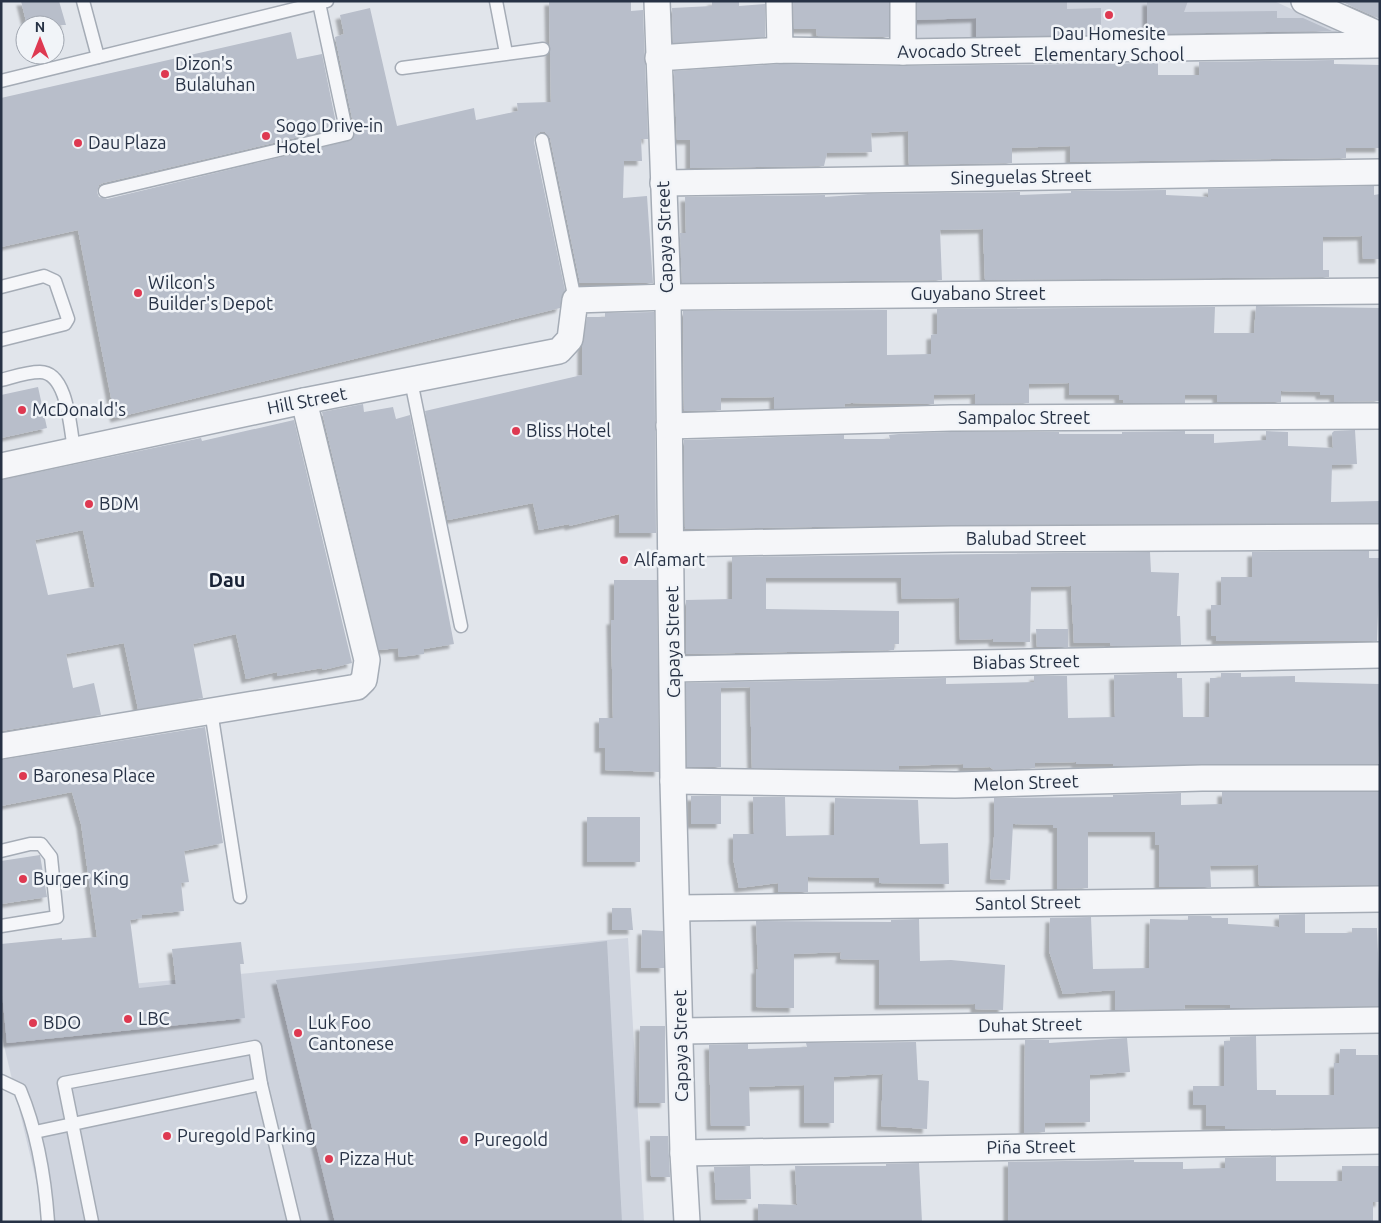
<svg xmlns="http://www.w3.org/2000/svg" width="1381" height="1223" font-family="Ubuntu,sans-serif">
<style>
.built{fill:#cfd4de}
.building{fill:#b8beca;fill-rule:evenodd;filter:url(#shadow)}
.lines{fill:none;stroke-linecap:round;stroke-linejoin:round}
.service-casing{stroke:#a5acb6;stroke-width:15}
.minor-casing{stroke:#a5acb6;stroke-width:28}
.service{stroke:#f5f6f9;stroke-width:12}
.minor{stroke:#f5f6f9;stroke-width:25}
.poi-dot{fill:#de3951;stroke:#f1f4f8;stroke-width:2}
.labels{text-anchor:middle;stroke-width:5;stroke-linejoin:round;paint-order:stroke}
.poi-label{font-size:18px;fill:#273245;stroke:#f1f4f8;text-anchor:start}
.street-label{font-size:18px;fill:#273245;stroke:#f1f4f8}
.quarter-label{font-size:20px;font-weight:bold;fill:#192336;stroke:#f1f4f8}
</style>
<defs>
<filter id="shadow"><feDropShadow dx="-4.5" dy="4.5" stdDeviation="1" flood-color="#0004"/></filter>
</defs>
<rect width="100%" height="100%" fill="#e1e5eb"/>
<g class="built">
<path d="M 912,1 L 1274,1 L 1337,30 L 1335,45 L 912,44 Z"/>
<path d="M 628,938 L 644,1222 L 46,1222 L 1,1033 L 1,996 Z"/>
</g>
<g class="building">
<path d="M 21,1 L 59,1 L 66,25 L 27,25 Z"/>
<path d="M 549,1 L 631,1 L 631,11 L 643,10 L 648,139 L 641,139 L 642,161 L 624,161 L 623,198 L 647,196 L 653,283 L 580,283 L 550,138 L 545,132 L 540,132 L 534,137 L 534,142 L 565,290 L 560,308 L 115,418 L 78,230 L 1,247 L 1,98 L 291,32 L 297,59 L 322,54 L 337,128 L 103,183 L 99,185 L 97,192 L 99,197 L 107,199 L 352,140 L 355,132 L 335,37 L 344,34 L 340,15 L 370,8 L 397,126 L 474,108 L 476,120 L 518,111 L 517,103 L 551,102 Z"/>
<path d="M 712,1 L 739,1 L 739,6 L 765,4 L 765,37 L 673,43 L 672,8 L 712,6 Z"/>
<path d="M 793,1 L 889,1 L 889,37 L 817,36 L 816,29 L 794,29 Z"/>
<path d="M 917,1 L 1067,1 L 1067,9 L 1101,8 L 1101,35 L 976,37 L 976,18 L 917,20 Z"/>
<path d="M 1147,1 L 1188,1 L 1184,12 L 1277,11 L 1277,18 L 1303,18 L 1332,31 L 1147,34 Z"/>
<path d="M 1340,1 L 1380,1 L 1380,19 Z"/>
<path d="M 1334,60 L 1334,64 L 1380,65 L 1380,148 L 1346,148 L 1346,158 L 1070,162 L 1070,146 L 1012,148 L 1012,163 L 909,165 L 908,131 L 871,133 L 872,152 L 827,153 L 824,166 L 690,168 L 690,140 L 677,140 L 674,71 L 780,64 L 903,66 L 1158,63 L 1158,75 L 1199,75 L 1199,62 Z"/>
<path d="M 1374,186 L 1374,195 L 1380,194 L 1380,259 L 1363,259 L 1362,236 L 1323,237 L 1323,270 L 1329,270 L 1329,277 L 985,280 L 983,229 L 940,230 L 942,280 L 682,283 L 680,233 L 686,233 L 685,197 L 825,195 L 825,197 L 868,194 L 1020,192 L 1020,195 L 1071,193 L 1071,191 L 1166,190 L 1166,195 L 1208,197 L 1208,189 Z"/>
<path d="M 1256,306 L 1380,308 L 1380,401 L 1334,402 L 1334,395 L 1320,395 L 1320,392 L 1281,391 L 1281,402 L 1217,402 L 1217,395 L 1185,395 L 1185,403 L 1123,403 L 1123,400 L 1119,400 L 1119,395 L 1069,395 L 1069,383 L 1029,384 L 1029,403 L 975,404 L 975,394 L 934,395 L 934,404 L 851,403 L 845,404 L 844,407 L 774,409 L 774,397 L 721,398 L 721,410 L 684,411 L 683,311 L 887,310 L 887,355 L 931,354 L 931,335 L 937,334 L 937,309 L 1215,307 L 1214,333 L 1254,333 Z"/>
<path d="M 654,312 L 656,533 L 619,533 L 619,514 L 569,526 L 569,524 L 539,530 L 533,503 L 448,520 L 425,411 L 582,375 L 582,347 L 587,317 L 605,317 L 605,313 Z"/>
<path d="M 38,387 L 47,428 L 1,438 L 1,395 Z"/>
<path d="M 363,404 L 364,412 L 393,407 L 396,419 L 410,415 L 454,644 L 424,649 L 424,654 L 399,657 L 398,648 L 379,650 L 322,412 Z"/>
<path d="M 294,420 L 352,663 L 323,670 L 322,668 L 277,676 L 277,672 L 246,679 L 236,634 L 193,644 L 203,698 L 138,709 L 124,643 L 66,654 L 73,688 L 94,683 L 101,715 L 1,731 L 1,480 L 201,438 L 202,441 ZM 83,530 L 95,587 L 48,595 L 35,540 Z"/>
<path d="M 1355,430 L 1357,464 L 1332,465 L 1331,502 L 1380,501 L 1380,523 L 952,525 L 685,529 L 684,440 L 844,435 L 844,439 L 890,439 L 889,435 L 899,434 L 951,432 L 1059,432 L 1059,434 L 1122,434 L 1122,432 L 1185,431 L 1185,434 L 1214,434 L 1214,443 L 1266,440 L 1266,431 L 1288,432 L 1288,446 L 1333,448 L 1332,433 L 1334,431 Z"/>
<path d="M 1369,551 L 1369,558 L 1380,558 L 1377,641 L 1216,641 L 1216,636 L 1211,636 L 1211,605 L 1221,605 L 1221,577 L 1252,577 L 1252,552 Z"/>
<path d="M 1150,552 L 1151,572 L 1179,573 L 1177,616 L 1180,616 L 1181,645 L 1114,646 L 1110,645 L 1110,643 L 1074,643 L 1071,586 L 1031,587 L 1030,642 L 993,642 L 993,639 L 960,640 L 959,598 L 902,599 L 901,578 L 766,578 L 766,609 L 899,611 L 899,644 L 894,644 L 894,650 L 686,654 L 686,600 L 732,599 L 732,557 Z"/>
<path d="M 614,580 L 657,580 L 659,772 L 605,770 L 605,748 L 599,748 L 599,718 L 613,718 L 611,620 L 614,620 Z"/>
<path d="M 1036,629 L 1068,629 L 1068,647 L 1037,647 Z"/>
<path d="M 1177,673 L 1177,678 L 1182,678 L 1183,717 L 1209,717 L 1210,678 L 1221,678 L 1221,673 L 1241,673 L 1241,677 L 1295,676 L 1295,682 L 1380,684 L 1378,764 L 1113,766 L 1113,764 L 1076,764 L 1076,762 L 1035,763 L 1035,768 L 994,770 L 990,767 L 963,768 L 963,764 L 899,766 L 899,770 L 752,768 L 750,687 L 721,688 L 721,767 L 687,767 L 686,683 L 946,678 L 946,684 L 1034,682 L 1034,676 L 1067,676 L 1068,718 L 1115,717 L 1114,675 Z"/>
<path d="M 205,727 L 223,843 L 184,851 L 189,882 L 181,883 L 184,911 L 142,915 L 142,918 L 130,920 L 139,988 L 176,984 L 172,949 L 241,942 L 244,964 L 240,964 L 245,1018 L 7,1043 L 1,983 L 1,944 L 62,938 L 62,940 L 97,937 L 81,824 L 72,792 L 1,806 L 1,760 Z"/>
<path d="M 1222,792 L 1380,792 L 1380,885 L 1259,886 L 1258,865 L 1210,866 L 1211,887 L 1159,887 L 1159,845 L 1155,845 L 1155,832 L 1088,832 L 1088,888 L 1057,889 L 1057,828 L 1053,828 L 1053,825 L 1013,824 L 1010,880 L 990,879 L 994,837 L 994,798 L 1113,797 L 1113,795 L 1181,793 L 1181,805 L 1222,804 Z"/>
<rect x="691" y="796" width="30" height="28"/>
<path d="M 753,797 L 785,797 L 786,836 L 834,835 L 835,798 L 918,800 L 920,844 L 948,843 L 949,884 L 879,883 L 879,878 L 808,877 L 808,892 L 778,892 L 778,883 L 739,888 L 733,858 L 733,834 L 754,834 Z"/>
<rect x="587" y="817" width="53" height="45"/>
<path d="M 40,855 L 47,897 L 1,904 L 1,861 Z"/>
<path d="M 612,908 L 631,908 L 633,930 L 612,930 Z"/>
<path d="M 1305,914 L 1305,933 L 1352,933 L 1352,928 L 1377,928 L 1380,1006 L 1230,1008 L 1230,1005 L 1185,1005 L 1184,1009 L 1115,1010 L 1115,990 L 1063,994 L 1049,951 L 1050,918 L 1091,917 L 1093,969 L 1149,968 L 1150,919 L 1188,920 L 1188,916 L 1211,916 L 1212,918 L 1228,918 L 1228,924 L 1279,927 L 1279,915 Z"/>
<path d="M 919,919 L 920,961 L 951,960 L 1005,965 L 1003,1010 L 975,1009 L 975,1004 L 879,1005 L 879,960 L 840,959 L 841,952 L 794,954 L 794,1008 L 756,1007 L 756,969 L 758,969 L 756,921 L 891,922 L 891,920 Z"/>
<path d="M 642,930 L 663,931 L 664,968 L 641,968 Z"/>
<path d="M 607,941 L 622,1222 L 335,1222 L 276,980 Z"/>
<path d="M 640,1026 L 665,1026 L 665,1103 L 639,1103 Z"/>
<path d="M 1256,1036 L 1257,1090 L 1276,1090 L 1276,1095 L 1334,1095 L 1334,1063 L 1339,1063 L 1340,1049 L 1356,1049 L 1356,1055 L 1378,1055 L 1378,1127 L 1225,1129 L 1225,1126 L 1206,1126 L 1206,1105 L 1193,1105 L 1193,1086 L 1224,1086 L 1224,1041 L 1230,1041 L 1230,1037 Z"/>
<path d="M 1127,1038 L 1130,1072 L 1090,1075 L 1090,1122 L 1045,1123 L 1045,1132 L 1024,1133 L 1025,1040 L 1049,1040 L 1049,1043 Z"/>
<path d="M 916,1042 L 918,1080 L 929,1081 L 927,1129 L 881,1126 L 883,1074 L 834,1077 L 834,1123 L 804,1123 L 804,1085 L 749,1087 L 750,1126 L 711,1126 L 709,1045 L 748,1044 L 748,1049 L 807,1047 L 806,1043 Z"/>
<path d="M 650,1136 L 668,1136 L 670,1177 L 651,1177 Z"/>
<path d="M 1276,1157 L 1276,1181 L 1342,1181 L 1342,1166 L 1380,1166 L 1380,1202 L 1373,1202 L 1373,1222 L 1008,1222 L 1008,1162 L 1134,1160 L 1134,1162 L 1183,1162 L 1183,1169 L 1225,1168 L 1225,1158 Z"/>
<path d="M 919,1163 L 922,1222 L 758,1222 L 758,1204 L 797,1205 L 795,1166 L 886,1166 L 886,1164 Z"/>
<path d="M 750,1166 L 751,1199 L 716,1200 L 714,1167 Z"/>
</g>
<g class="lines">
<defs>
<g id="service">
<path d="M 83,1 L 98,57"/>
<path d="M 496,1 L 506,53"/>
<path d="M 402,68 L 543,49"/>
<path d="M 1,81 L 327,1"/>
<path d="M 542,140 L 575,300"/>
<path d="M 105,191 L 347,134 L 319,3"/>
<path d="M 1,287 L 44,276 L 55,281 L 68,319 L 65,324 L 1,340"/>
<path d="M 1,380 C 13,377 27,372 40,372 C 68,372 70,429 74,449"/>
<path d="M 411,381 L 461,626"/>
<path d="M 211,711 L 240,897"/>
<path d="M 1,851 L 30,844 L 41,844 L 51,857 L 57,917 L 1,926"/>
<path d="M 1,1081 L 20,1090 C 37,1131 45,1178 48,1222"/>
<path d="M 35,1132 L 261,1084 L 294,1222"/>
<path d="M 92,1222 L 64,1083 L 255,1047 L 261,1084"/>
</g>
<g id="minor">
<path d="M 657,1 L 668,297 L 673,781 L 683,1153 L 687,1222"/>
<path d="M 779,1 L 780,50"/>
<path d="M 903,1 L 903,52"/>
<path d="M 1304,1 L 1380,35"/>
<path d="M 658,58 L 780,50 L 903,52 L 1380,45"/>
<path d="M 663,183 L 1380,172"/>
<path d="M 669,426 L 951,418 L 1380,416"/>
<path d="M 1,466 L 304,401 L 559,351 L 570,339 L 575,300 L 668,297 L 1380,291"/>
<path d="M 671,544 L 952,539 L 1380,537"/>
<path d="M 673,669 L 1380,655"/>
<path d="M 1,746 L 357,687 L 364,680 L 367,660 L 304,401"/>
<path d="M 673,781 L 955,785 L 1202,778 L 1380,778"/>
<path d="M 677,908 L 1380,899"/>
<path d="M 681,1031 L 1380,1020"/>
<path d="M 683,1153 L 1380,1141"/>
</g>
</defs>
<use href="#service" class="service-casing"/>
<use href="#minor" class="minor-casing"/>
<use href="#service" class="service"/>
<use href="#minor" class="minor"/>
</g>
<g class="poi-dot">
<circle cx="1109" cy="15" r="5"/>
<circle cx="165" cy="74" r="5"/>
<circle cx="266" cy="136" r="5"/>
<circle cx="78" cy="143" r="5"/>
<circle cx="138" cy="293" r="5"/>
<circle cx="22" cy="410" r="5"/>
<circle cx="516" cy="431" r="5"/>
<circle cx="89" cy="504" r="5"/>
<circle cx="624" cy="560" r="5"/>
<circle cx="23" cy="776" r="5"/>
<circle cx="23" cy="879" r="5"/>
<circle cx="128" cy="1019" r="5"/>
<circle cx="33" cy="1023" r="5"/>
<circle cx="298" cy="1033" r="5"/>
<circle cx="167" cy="1136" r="5"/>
<circle cx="464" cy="1140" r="5"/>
<circle cx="329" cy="1159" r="5"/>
</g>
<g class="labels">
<g class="poi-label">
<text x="1109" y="40" text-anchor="middle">Dau Homesite<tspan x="1109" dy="21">Elementary School</tspan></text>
<text x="175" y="70">Dizon's<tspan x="175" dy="21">Bulaluhan</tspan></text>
<text x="276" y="132">Sogo Drive-in<tspan x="276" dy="21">Hotel</tspan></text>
<text x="88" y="149">Dau Plaza</text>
<text x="148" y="289">Wilcon's<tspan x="148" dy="21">Builder's Depot</tspan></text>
<text x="32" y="416">McDonald's</text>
<text x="526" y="437">Bliss Hotel</text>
<text x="99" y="510">BDM</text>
<text x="634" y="566">Alfamart</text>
<text x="33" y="782">Baronesa Place</text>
<text x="33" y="885">Burger King</text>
<text x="138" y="1025">LBC</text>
<text x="43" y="1029">BDO</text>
<text x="308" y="1029">Luk Foo<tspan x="308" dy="21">Cantonese</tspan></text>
<text x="177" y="1142">Puregold Parking</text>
<text x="474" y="1146">Puregold</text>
<text x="339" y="1165">Pizza Hut</text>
</g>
<g class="street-label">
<text transform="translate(959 51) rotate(-1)" y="6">Avocado Street</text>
<text transform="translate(1021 177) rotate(-1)" y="6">Sineguelas Street</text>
<text transform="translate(665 237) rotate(-92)" y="6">Capaya Street</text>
<text x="978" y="300">Guyabano Street</text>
<text transform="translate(307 401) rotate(-11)" y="6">Hill Street</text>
<text x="1024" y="424">Sampaloc Street</text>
<text x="1026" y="545">Balubad Street</text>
<text transform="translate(673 642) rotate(-91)" y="6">Capaya Street</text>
<text transform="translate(1026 662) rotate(-1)" y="6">Biabas Street</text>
<text transform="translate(1026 783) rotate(-2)" y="6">Melon Street</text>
<text transform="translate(1028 903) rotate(-1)" y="6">Santol Street</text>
<text transform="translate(1030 1025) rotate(-1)" y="6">Duhat Street</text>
<text transform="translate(681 1046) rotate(-91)" y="6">Capaya Street</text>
<text transform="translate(1031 1147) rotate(-1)" y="6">Piña Street</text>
</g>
<g class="quarter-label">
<text x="227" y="587">Dau</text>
</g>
</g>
<rect width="1381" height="1223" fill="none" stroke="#273245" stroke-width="5"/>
<g transform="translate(40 40)"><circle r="24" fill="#f1f4f8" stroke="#a0a6b0"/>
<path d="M0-4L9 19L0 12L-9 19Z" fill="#de3951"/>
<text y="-8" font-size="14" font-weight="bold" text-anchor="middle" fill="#273245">N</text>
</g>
</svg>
